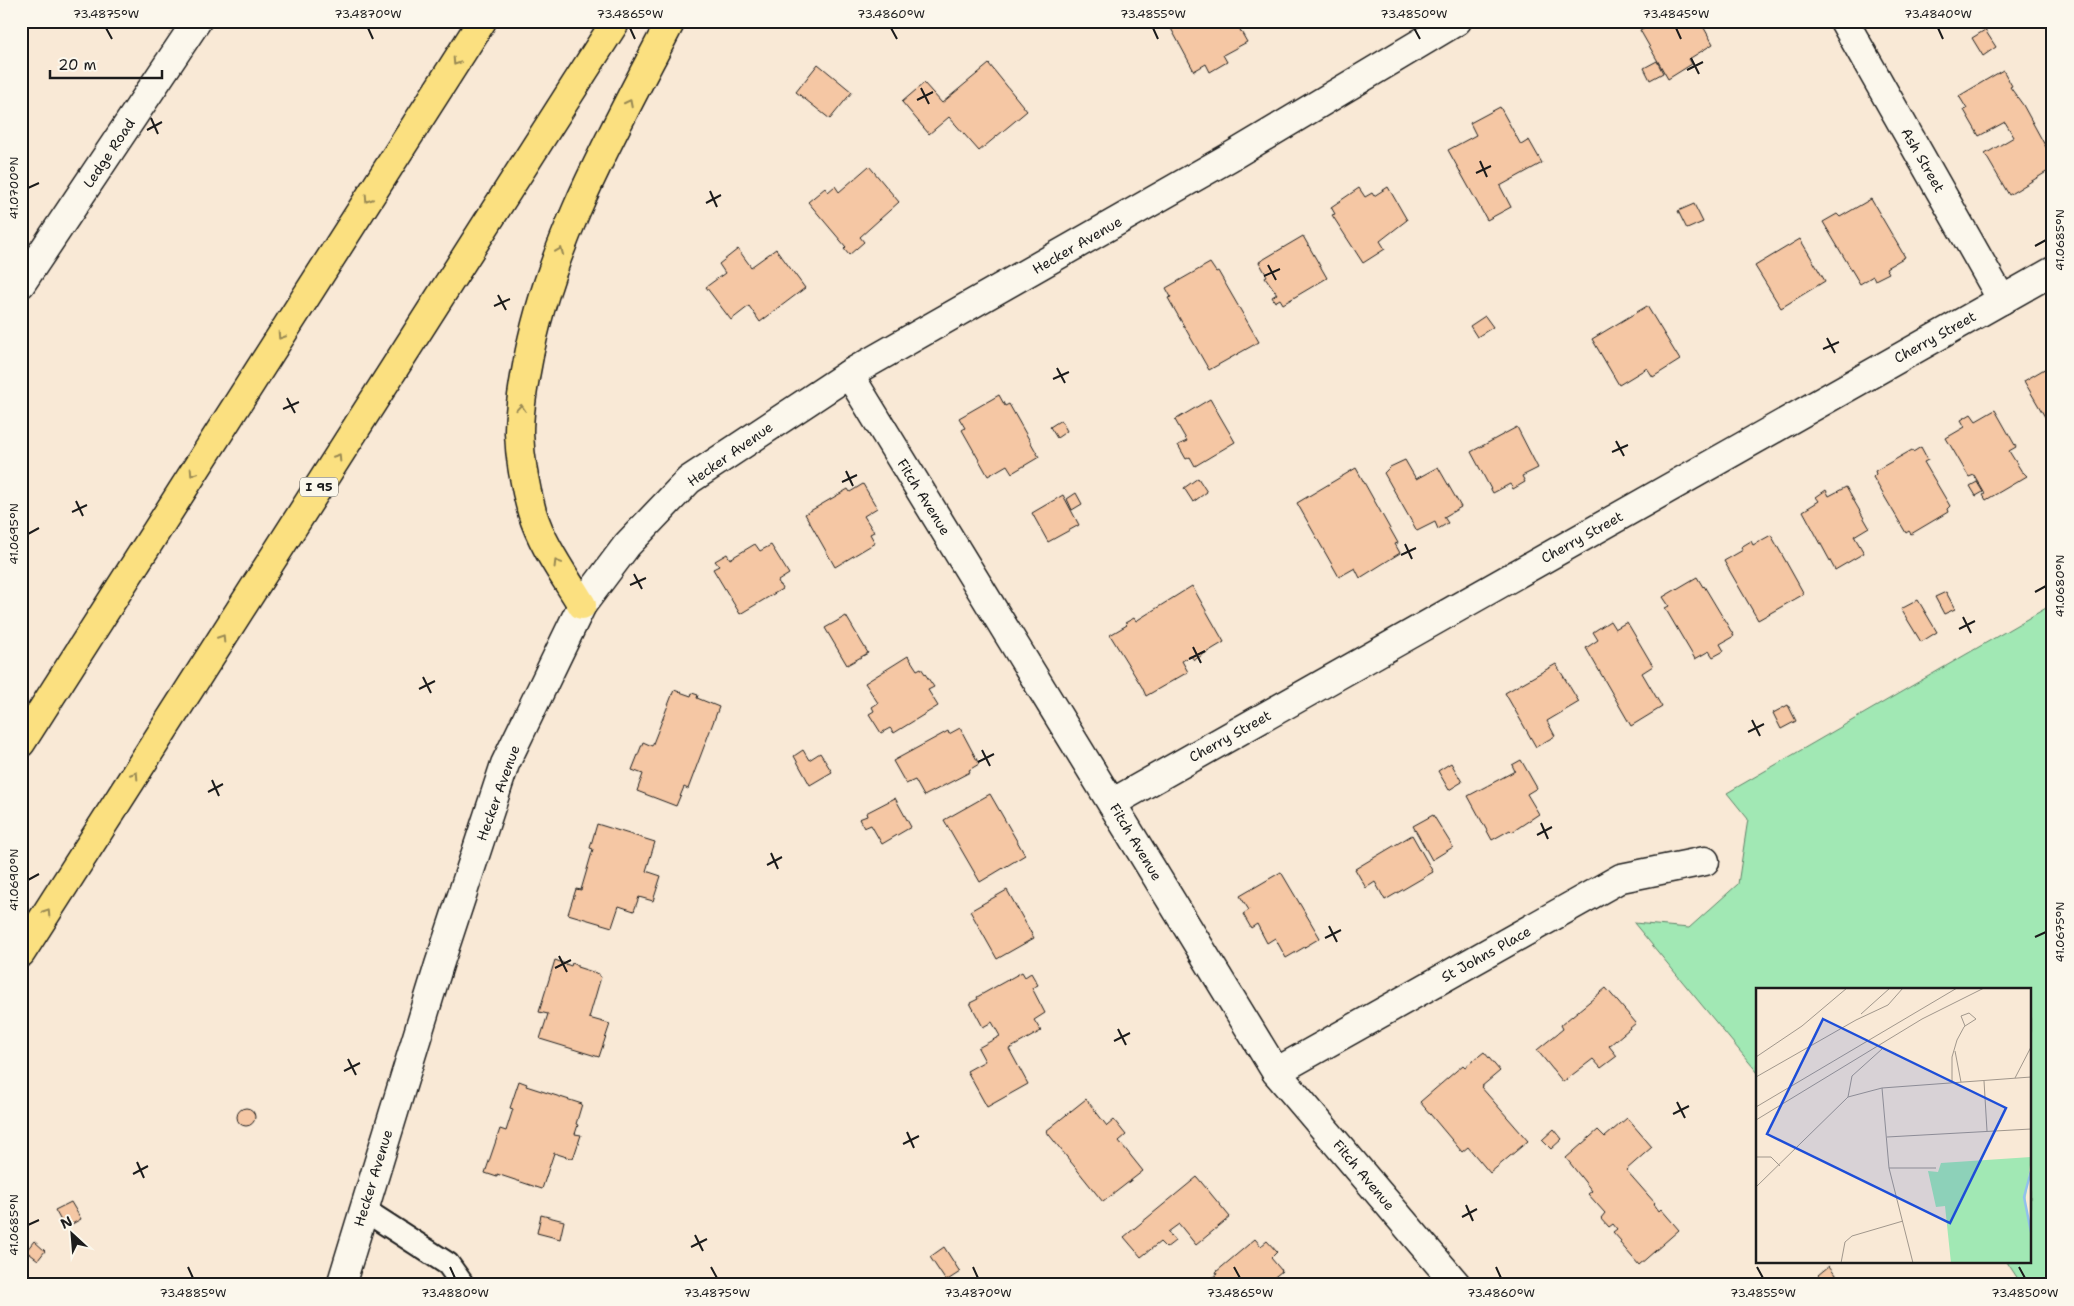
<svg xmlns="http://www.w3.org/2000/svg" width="2074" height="1306" font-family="'Shantell Sans',sans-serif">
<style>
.green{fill:#a1e8b4;stroke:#5e8268}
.building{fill:#f5c7a4;stroke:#1c1c1c}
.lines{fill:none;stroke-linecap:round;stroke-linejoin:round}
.lane-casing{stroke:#1c1c1c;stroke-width:26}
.street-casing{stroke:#1c1c1c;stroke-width:31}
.secondary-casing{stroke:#1c1c1c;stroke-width:31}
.highway-casing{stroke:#1c1c1c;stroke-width:31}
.lane{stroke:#fbf7ec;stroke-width:22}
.street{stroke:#fbf7ec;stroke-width:28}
.secondary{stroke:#fbf7ec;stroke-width:28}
.highway{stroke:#fbe080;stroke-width:28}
.oneway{stroke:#978853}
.ticks{fill:none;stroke:#1c1c1c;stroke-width:2}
.labels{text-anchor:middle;stroke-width:5;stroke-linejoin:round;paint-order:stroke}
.shield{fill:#fbf7ec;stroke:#5f5e5a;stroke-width:1}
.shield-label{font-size:12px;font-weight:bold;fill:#1c1c1c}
.street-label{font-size:14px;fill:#1c1c1c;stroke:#fbf7ec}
.inset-river{fill:none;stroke:#92c1ed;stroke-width:2.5}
.inset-road{fill:none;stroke:#a1978c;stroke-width:1}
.view{fill:#1d4ed8;fill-opacity:0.15;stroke:#1d4ed8;stroke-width:2.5}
.inset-edge{fill:none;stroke:#1c1c1c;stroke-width:2.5}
.neatline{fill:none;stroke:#1c1c1c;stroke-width:2}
.ticks-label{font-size:12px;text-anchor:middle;fill:#1c1c1c}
</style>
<rect width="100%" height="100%" fill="#f9e9d6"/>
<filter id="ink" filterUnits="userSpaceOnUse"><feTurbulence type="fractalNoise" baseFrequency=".02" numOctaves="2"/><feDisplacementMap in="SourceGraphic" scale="10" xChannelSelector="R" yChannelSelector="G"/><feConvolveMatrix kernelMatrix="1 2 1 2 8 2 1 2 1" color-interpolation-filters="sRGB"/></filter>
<g filter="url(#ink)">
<path class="green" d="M 2053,604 L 2053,1285 L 2022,1285 L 2007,1262 L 2030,1262 L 2030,990 L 1758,990 L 1758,1073 L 1634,923 L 1689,928 L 1738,884 L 1748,819 L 1727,793 Z"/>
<g class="building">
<path d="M 1167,21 L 1220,21 L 1222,25 L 1228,21 L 1235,21 L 1247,42 L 1223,55 L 1227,62 L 1210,72 L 1206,64 L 1194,71 Z"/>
<path d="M 1655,21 L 1700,21 L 1713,44 L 1689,59 L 1692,64 L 1668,79 L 1640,30 Z"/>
<path d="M 1985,30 L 1996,47 L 1983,56 L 1972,38 Z"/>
<path d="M 1657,61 L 1663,73 L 1650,80 L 1644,68 Z"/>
<path d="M 818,64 L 852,92 L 830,119 L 796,92 Z"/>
<path d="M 989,64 L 1027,111 L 979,151 L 949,117 L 929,134 L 902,102 L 924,83 L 942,103 Z"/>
<path d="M 2003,70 L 2012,86 L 2010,87 L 2023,105 L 2053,160 L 2053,168 L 2009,195 L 1985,154 L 2014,137 L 2005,122 L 1979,136 L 1964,110 L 1967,109 L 1959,96 Z"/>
<path d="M 1500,107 L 1521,145 L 1529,140 L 1542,163 L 1500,186 L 1511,207 L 1487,220 L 1448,150 L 1476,135 L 1470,123 Z"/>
<path d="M 869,166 L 899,202 L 860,237 L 864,242 L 849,255 L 844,249 L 846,247 L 808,202 L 825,188 L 828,192 L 835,186 L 839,192 Z"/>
<path d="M 1388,187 L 1407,220 L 1380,241 L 1385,249 L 1363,263 L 1332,215 L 1335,214 L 1331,207 L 1359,188 L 1365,197 L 1372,193 L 1374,196 Z"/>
<path d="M 1871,199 L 1905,257 L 1886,268 L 1889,273 L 1875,280 L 1873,276 L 1860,284 L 1823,222 L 1837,214 L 1840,217 Z"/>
<path d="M 1694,204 L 1703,222 L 1687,229 L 1678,211 Z"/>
<path d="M 1303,236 L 1327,278 L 1283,304 L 1280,299 L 1275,302 L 1272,297 L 1277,294 L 1265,277 L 1267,276 L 1259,262 Z"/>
<path d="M 1800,239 L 1825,281 L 1781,308 L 1755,266 Z"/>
<path d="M 738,249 L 751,267 L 776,249 L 805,288 L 760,322 L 749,306 L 731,320 L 706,287 L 725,273 L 719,264 Z"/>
<path d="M 1210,263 L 1216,272 L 1218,271 L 1259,342 L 1209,370 L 1168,298 L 1171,297 L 1166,288 Z"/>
<path d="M 1647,306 L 1680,360 L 1653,377 L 1647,368 L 1619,385 L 1592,339 Z"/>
<path d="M 1485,316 L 1493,327 L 1477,337 L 1470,326 Z"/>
<path d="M 2053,364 L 2053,419 L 2048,422 L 2024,381 Z"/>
<path d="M 999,395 L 1005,406 L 1009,404 L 1039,457 L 1012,473 L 1007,465 L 988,476 L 962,430 L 965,428 L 959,418 Z"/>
<path d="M 1210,399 L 1235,442 L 1195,466 L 1190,457 L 1186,459 L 1178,445 L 1187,441 L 1175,420 Z"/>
<path d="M 1995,410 L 2016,447 L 2009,451 L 2022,472 L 2023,472 L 2027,476 L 1986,500 L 1983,495 L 1985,494 L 1974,475 L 1969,477 L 1946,438 L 1965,427 L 1961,420 L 1971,414 L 1976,421 Z"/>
<path d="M 1061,420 L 1067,431 L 1057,438 L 1050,427 Z"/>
<path d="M 1517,427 L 1538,468 L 1522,476 L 1525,482 L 1513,489 L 1510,484 L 1493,493 L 1471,452 Z"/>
<path d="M 1921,447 L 1928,460 L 1924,462 L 1950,506 L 1947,509 L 1948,512 L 1911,534 L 1909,531 L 1906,533 L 1873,477 L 1876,474 L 1875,471 L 1912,450 L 1913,452 Z"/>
<path d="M 1405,460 L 1416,479 L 1438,467 L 1461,507 L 1444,517 L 1448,523 L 1438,529 L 1435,522 L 1417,531 L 1384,473 L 1390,467 Z"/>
<path d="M 1356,468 L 1398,543 L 1395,544 L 1400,553 L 1360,578 L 1355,568 L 1339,577 L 1297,503 Z"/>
<path d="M 1198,478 L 1207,492 L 1193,502 L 1184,488 Z"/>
<path d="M 1977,482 L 1983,492 L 1976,496 L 1970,486 Z"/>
<path d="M 863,484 L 877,508 L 864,516 L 874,532 L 870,534 L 875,543 L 835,567 L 805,514 L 848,489 L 850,492 Z"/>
<path d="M 1846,487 L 1869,527 L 1854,536 L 1864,553 L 1835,570 L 1803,511 L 1819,501 L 1816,497 L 1826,490 L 1829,496 Z"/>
<path d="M 1076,493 L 1082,504 L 1072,510 L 1067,499 Z"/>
<path d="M 1063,495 L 1079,525 L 1048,542 L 1032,513 Z"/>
<path d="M 1771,535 L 1804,594 L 1758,620 L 1724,561 L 1743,550 L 1741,547 L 1751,541 L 1753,545 Z"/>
<path d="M 755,544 L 760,551 L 771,545 L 789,574 L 778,581 L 782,589 L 740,614 L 713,569 L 719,566 L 715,561 L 727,554 L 730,559 Z"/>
<path d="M 1697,577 L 1703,587 L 1704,586 L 1734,636 L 1720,644 L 1724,651 L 1713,657 L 1709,651 L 1695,659 L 1665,608 L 1669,606 L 1663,597 Z"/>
<path d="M 1192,586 L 1224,642 L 1194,660 L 1191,656 L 1182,661 L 1188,672 L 1146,696 L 1142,687 L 1110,635 L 1127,625 L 1125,623 L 1134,618 L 1136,621 Z"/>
<path d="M 1946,592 L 1955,609 L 1944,614 L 1935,597 Z"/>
<path d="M 1918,600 L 1937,632 L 1921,642 L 1901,609 Z"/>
<path d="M 846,616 L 868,653 L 847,665 L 825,628 Z"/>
<path d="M 1610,621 L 1615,629 L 1627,622 L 1653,666 L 1642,673 L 1662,707 L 1631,726 L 1586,648 L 1598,640 L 1593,632 Z"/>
<path d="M 908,656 L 917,670 L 921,668 L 934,687 L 928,690 L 938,706 L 894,733 L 890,728 L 881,733 L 869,714 L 874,711 L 872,707 L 878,703 L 865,683 Z"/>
<path d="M 1556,664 L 1579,702 L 1547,721 L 1555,736 L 1536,747 L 1505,693 Z"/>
<path d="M 674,690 L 691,696 L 692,693 L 698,695 L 697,698 L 719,707 L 688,789 L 684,787 L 676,806 L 637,791 L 643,774 L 632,770 L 643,742 L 652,746 Z"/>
<path d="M 1788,705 L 1796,721 L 1781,729 L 1773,713 Z"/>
<path d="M 960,728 L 979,764 L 969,770 L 970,772 L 924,796 L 915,780 L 906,784 L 893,761 L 948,731 L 949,734 Z"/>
<path d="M 803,750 L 809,760 L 820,753 L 832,772 L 810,785 L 794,756 Z"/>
<path d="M 1521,760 L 1537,788 L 1527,794 L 1539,814 L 1512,832 L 1510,830 L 1492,840 L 1468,796 L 1515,771 L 1512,765 Z"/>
<path d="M 1451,763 L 1462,782 L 1449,790 L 1438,771 Z"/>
<path d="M 990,794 L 1025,855 L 980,882 L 944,820 Z"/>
<path d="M 895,798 L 911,827 L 882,844 L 871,825 L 864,828 L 859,819 L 867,816 L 866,813 Z"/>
<path d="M 1433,815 L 1453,847 L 1432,860 L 1413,826 Z"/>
<path d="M 597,824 L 655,842 L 646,871 L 661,876 L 653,901 L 639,897 L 634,911 L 619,906 L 612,927 L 568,914 L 576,889 L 581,890 L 593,849 L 590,848 Z"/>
<path d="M 1412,835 L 1433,872 L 1385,900 L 1375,882 L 1366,888 L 1355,869 Z"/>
<path d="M 1281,872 L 1320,938 L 1286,958 L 1275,938 L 1267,943 L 1257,924 L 1251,928 L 1243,914 L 1249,910 L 1240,896 Z"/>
<path d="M 1007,890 L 1034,938 L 997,959 L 970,911 Z"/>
<path d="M 555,960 L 571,966 L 572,963 L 577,965 L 577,967 L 599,974 L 599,976 L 601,977 L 589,1018 L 610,1024 L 599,1057 L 540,1039 L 548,1014 L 539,1012 Z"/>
<path d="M 1022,972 L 1025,977 L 1031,973 L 1038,985 L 1032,988 L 1045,1013 L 1034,1020 L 1041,1031 L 1009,1049 L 1028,1084 L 987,1107 L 967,1071 L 985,1061 L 978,1048 L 1000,1036 L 992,1022 L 983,1027 L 970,1003 L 978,999 L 977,997 Z"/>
<path d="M 1606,988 L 1636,1023 L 1609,1046 L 1617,1056 L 1601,1068 L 1593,1059 L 1563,1082 L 1537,1050 L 1563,1029 L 1561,1025 Z"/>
<path d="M 1484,1052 L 1500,1071 L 1481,1087 L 1528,1141 L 1490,1173 L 1468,1147 L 1462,1152 L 1420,1102 L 1463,1065 L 1465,1067 Z"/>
<path d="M 519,1081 L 527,1084 L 526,1086 L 582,1104 L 576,1124 L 578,1125 L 575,1134 L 581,1135 L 573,1159 L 554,1153 L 542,1189 L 497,1174 L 497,1177 L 485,1173 L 500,1129 L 506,1131 L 513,1109 L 510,1108 Z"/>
<path d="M 1086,1099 L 1107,1126 L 1114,1120 L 1126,1135 L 1119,1141 L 1143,1171 L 1103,1202 L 1046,1131 Z"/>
<circle cx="246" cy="1117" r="9"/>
<path d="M 1627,1118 L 1652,1147 L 1626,1170 L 1655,1203 L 1654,1204 L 1659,1211 L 1661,1209 L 1679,1230 L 1639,1265 L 1620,1243 L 1621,1241 L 1613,1232 L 1617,1229 L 1613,1224 L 1609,1227 L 1601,1218 L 1605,1213 L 1588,1194 L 1592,1191 L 1566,1158 L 1598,1130 L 1605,1137 Z"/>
<path d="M 1554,1129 L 1562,1139 L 1551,1149 L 1542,1140 Z"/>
<path d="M 1197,1177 L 1230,1217 L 1196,1245 L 1179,1224 L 1168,1232 L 1175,1241 L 1166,1248 L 1160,1242 L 1141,1257 L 1124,1237 Z"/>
<path d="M 71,1202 L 81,1219 L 65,1228 L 55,1210 Z"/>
<path d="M 541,1215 L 564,1221 L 560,1239 L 537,1233 Z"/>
<path d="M 1255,1239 L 1261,1246 L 1267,1241 L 1277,1252 L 1271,1258 L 1282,1271 L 1265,1285 L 1204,1285 L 1217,1274 L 1216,1272 Z"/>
<path d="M 34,1241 L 45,1251 L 38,1260 L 26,1251 Z"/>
<path d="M 944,1247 L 960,1272 L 946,1281 L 930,1257 Z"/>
<path d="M 1829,1266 L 1837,1276 L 1825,1284 L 1818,1275 Z"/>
</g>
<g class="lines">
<defs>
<path id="lane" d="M 363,1209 L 448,1264 L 463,1285"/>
<g id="street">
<path d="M 1844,21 L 2002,300"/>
<path d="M 849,374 L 1276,1072 L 1457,1285"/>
<path d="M 1112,803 L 2053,271"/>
<path d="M 1276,1072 L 1621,878 L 1705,861"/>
</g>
<g id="secondary">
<path d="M 21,284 L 197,21"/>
<path d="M 341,1285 L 439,965 L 505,764 L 582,605 L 627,545 L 689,480 L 849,374 L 1230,157 L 1457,21"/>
</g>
<g id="highway">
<path d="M 582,605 C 564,575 542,545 532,512 C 525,487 520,459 519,433 C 519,411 523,387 527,366 C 548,245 615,129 671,21"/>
<path d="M 21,743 L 482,21"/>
<path d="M 21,953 L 616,21"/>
</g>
</defs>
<use href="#lane" class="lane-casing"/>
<use href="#street" class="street-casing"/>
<use href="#secondary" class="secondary-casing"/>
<use href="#highway" class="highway-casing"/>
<use href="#lane" class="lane"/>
<use href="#street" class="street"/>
<use href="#secondary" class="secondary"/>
<use href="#highway" class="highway"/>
</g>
<defs><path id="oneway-chevron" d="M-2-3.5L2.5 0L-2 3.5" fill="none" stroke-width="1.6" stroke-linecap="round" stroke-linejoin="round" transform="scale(1.25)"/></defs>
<g class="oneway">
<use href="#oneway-chevron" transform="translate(456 62) rotate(123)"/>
<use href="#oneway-chevron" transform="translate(629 103) rotate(-63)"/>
<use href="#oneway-chevron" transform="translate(368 199) rotate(123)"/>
<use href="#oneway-chevron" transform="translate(560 251) rotate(-68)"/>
<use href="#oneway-chevron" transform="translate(281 336) rotate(123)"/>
<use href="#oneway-chevron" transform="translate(521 408) rotate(-86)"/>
<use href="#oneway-chevron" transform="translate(338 457) rotate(-57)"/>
<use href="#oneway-chevron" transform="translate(193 473) rotate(123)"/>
<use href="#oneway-chevron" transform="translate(557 563) rotate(-121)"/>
<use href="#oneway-chevron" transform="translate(222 638) rotate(-57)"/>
<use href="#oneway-chevron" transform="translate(135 775) rotate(-57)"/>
<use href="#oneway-chevron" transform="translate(47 912) rotate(-57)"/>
</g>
</g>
<path class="ticks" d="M 106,28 L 112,39M 368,28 L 373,39M 630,28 L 635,39M 891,28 L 897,39M 1153,28 L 1158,39M 1414,28 L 1420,39M 1676,28 L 1681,39M 1938,28 L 1943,39M 1691,58 L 1699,74M 1687,70 L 1703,62M 921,88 L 929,104M 917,100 L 933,92M 151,118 L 158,134M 147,130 L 162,122M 1480,161 L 1487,177M 1476,173 L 1491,166M 28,188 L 39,183M 710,191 L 717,207M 706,203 L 721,195M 2035,246 L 2046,240M 1268,265 L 1276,280M 1264,276 L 1280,269M 498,295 L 506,310M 494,306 L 510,299M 1827,338 L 1835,353M 1823,349 L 1839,342M 1057,368 L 1065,383M 1053,379 L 1069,372M 287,398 L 295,413M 283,409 L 299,402M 1616,441 L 1624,456M 1612,452 L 1628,445M 846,471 L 853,486M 842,482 L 857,475M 76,501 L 83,516M 72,512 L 87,505M 28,534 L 39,528M 1405,544 L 1412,559M 1401,555 L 1416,548M 634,574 L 642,589M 630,585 L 646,578M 2035,592 L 2046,586M 1963,617 L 1971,633M 1959,629 L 1975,621M 1193,647 L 1201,663M 1189,659 L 1205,651M 423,677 L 431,693M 419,689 L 435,681M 1752,720 L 1760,736M 1748,732 L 1764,724M 982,750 L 990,766M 978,762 L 994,754M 212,780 L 219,796M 208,792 L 223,784M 1541,823 L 1548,839M 1537,835 L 1552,827M 771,853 L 778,869M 767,865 L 782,857M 28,880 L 39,874M 1329,926 L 1337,942M 2035,937 L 2046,932M 1325,938 L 1341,930M 559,956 L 567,972M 555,968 L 571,960M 1118,1029 L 1126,1045M 1114,1041 L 1130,1033M 348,1059 L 356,1075M 344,1071 L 360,1063M 1677,1102 L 1685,1118M 1673,1114 L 1689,1106M 907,1132 L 914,1148M 903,1144 L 919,1136M 137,1162 L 144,1178M 133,1174 L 148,1166M 1466,1205 L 1473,1221M 1462,1217 L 1477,1209M 28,1225 L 39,1220M 695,1235 L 703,1251M 691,1247 L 707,1239M 188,1267 L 193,1278M 450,1267 L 455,1278M 711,1267 L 717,1278M 973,1267 L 978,1278M 1234,1267 L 1240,1278M 1496,1267 L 1501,1278M 1757,1267 L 1763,1278M 2019,1267 L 2025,1278"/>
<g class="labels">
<rect class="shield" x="300" y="477.5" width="38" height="19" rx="4"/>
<g class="shield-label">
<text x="319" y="491">I 95</text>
</g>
<g class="street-label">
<text transform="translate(109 153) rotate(-56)" y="5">Ledge Road</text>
<text transform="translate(1923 160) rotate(60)" y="5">Ash Street</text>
<text transform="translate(1077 245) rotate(-30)" y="5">Hecker Avenue</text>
<text transform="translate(1935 337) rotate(-29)" y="5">Cherry Street</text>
<text transform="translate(730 454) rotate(-35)" y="5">Hecker Avenue</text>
<text transform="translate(924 497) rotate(58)" y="5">Fitch Avenue</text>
<text transform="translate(1582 537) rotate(-29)" y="5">Cherry Street</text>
<text transform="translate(1230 736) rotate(-29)" y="5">Cherry Street</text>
<text transform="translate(498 793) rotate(-70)" y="5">Hecker Avenue</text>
<text transform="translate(1136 842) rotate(59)" y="5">Fitch Avenue</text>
<text transform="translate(1486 954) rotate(-29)" y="5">St Johns Place</text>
<text transform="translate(1364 1175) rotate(50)" y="5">Fitch Avenue</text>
<text transform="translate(373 1178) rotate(-73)" y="5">Hecker Avenue</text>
</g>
</g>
<g transform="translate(1756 988)">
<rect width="275" height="275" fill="#f9e9d6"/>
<path d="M 275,169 L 269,216 L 275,246 L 275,275 L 195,275 L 189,218 L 180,219 L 172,183 L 182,184 L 185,175 Z" fill="#a1e8b4"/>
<path class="inset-river" d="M 275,183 L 268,209 L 275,244"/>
<path class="inset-road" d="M 105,26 L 134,0M 199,63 L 205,94M 0,69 L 46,38 L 91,0M 0,89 L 100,32 L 132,17 L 147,0M 259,90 L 275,59M 228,93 L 231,143M 196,95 L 196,69 L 201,52 L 208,39 L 209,38 L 220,31 L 213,25 L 205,28 L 209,38M 126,100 L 133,180 L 157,275M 92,109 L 126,100 L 275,89M 92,109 L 96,88 L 126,61M 0,119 L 201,0M 0,132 L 166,31 L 228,0M 131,149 L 275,141M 1,169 L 15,169 L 24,178M 133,180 L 180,180M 0,199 L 92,109M 85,275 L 89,254 L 96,248 L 147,233"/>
<path class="view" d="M 67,31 L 250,120 L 194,235 L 11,146 Z"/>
<rect width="275" height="275" class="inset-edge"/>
</g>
<rect width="2074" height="1306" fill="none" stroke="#fbf7ec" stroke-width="55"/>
<g transform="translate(72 1234) rotate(334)" stroke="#fbf7ec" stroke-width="4" paint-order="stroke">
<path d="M0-4L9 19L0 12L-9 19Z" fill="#1c1c1c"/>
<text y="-8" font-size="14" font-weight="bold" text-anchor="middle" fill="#1c1c1c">N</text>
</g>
<path d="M50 70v8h112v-8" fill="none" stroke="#1c1c1c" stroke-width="2.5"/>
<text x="58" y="70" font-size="15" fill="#1c1c1c" stroke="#fbf7ec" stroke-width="4" paint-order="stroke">20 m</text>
<rect x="28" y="28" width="2018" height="1250" class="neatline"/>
<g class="ticks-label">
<text x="106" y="18">73.4875°W</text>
<text x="368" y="18">73.4870°W</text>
<text x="630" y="18">73.4865°W</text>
<text x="891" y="18">73.4860°W</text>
<text x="1153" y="18">73.4855°W</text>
<text x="1414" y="18">73.4850°W</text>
<text x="1676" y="18">73.4845°W</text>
<text x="1938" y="18">73.4840°W</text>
<text transform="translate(14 188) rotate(-90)" y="4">41.0700°N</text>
<text transform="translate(2060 240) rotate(-90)" y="4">41.0685°N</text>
<text transform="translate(14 534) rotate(-90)" y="4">41.0695°N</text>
<text transform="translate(2060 586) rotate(-90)" y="4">41.0680°N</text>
<text transform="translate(14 880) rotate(-90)" y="4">41.0690°N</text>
<text transform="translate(2060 932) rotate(-90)" y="4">41.0675°N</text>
<text transform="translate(14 1225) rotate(-90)" y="4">41.0685°N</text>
<text x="193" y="1297">73.4885°W</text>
<text x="455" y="1297">73.4880°W</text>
<text x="717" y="1297">73.4875°W</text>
<text x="978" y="1297">73.4870°W</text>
<text x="1240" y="1297">73.4865°W</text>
<text x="1501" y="1297">73.4860°W</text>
<text x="1763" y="1297">73.4855°W</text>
<text x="2025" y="1297">73.4850°W</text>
</g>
</svg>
